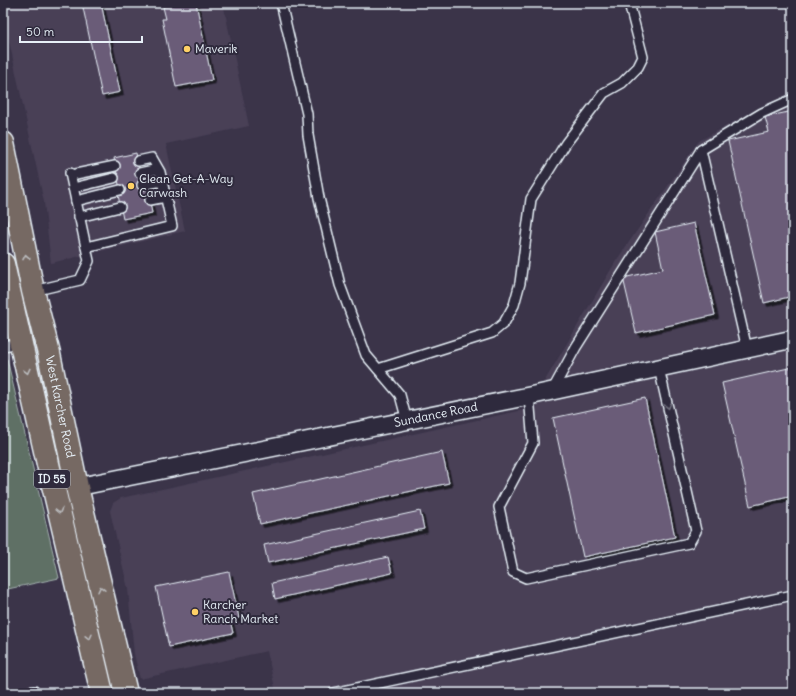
<svg xmlns="http://www.w3.org/2000/svg" width="796" height="696" font-family="Delius,sans-serif">
<style>
.built{fill:#494057}
.green{fill:#5e6f65;stroke:#a3b0ae}
.building{fill:#6b5c78;stroke:#e8f1f8;filter:url(#shadow)}
.lines{fill:none;stroke-linecap:round;stroke-linejoin:round}
.service-casing{stroke:#e8f1f8;stroke-width:12}
.minor-casing{stroke:#e8f1f8;stroke-width:20}
.trunk-casing{stroke:#e8f1f8;stroke-width:25}
.service{stroke:#2f2a3d;stroke-width:9}
.minor{stroke:#2f2a3d;stroke-width:17}
.trunk{stroke:#766964;stroke-width:22}
.oneway{stroke:#babbbd}
.oneway2{stroke:#70707e}
.poi-dot{fill:#ffd166;stroke:#2f2a3d;stroke-width:1.5}
.labels{text-anchor:middle;stroke-width:4;stroke-linejoin:round;paint-order:stroke}
.shield{fill:#2f2a3d;stroke:#b0b5c0;stroke-width:1}
.shield-label{font-size:11px;font-weight:bold;fill:#e8f1f8}
.poi-label{font-size:12px;fill:#e8f1f8;stroke:#2f2a3d;text-anchor:start}
.street-label{font-size:12px;fill:#e8f1f8;stroke:#2f2a3d}
</style>
<defs>
<filter id="shadow"><feDropShadow dx="3.5" dy="3.5" stdDeviation="0" flood-color="#0009"/></filter>
</defs>
<rect width="100%" height="100%" fill="#3b3449"/>
<filter id="ink" filterUnits="userSpaceOnUse"><feTurbulence type="fractalNoise" baseFrequency=".025" numOctaves="2"/><feDisplacementMap in="SourceGraphic" scale="8" xChannelSelector="R" yChannelSelector="G"/><feConvolveMatrix kernelMatrix="1 2 1 2 8 2 1 2 1" color-interpolation-filters="sRGB"/></filter>
<g filter="url(#ink)">
<g class="built">
<path d="M 3,3 L 223,3 L 249,126 L 166,144 L 185,231 L 51,263 L 44,202 L 3,13 Z"/>
<path d="M 793,94 L 793,693 L 276,693 L 267,651 L 140,679 L 134,654 L 128,589 L 110,511 L 113,503 L 121,498 L 528,409 L 616,261 L 699,141 L 769,103 Z"/>
</g>
<path class="green" d="M 7,359 L 59,578 L 3,590 L 3,360 Z"/>
<g class="building">
<path d="M 82,3 L 101,3 L 120,92 L 102,96 Z"/>
<path d="M 183,3 L 196,3 L 212,80 L 176,87 L 162,19 L 166,19 L 163,7 Z"/>
<path d="M 793,111 L 793,296 L 764,303 L 728,141 L 769,132 L 765,117 Z"/>
<path d="M 136,153 L 143,188 L 147,187 L 152,213 L 123,219 L 118,195 L 121,193 L 120,190 L 114,158 Z"/>
<path d="M 694,223 L 715,315 L 636,333 L 623,278 L 663,269 L 655,232 Z"/>
<path d="M 793,367 L 793,496 L 750,506 L 722,383 Z"/>
<path d="M 645,398 L 675,537 L 583,557 L 553,418 Z"/>
<path d="M 442,452 L 449,483 L 260,524 L 253,494 Z"/>
<path d="M 420,511 L 424,529 L 268,563 L 264,545 Z"/>
<path d="M 388,557 L 392,573 L 275,599 L 272,583 Z"/>
<path d="M 229,572 L 239,618 L 230,620 L 233,633 L 169,647 L 156,587 Z"/>
</g>
<g class="lines">
<defs>
<g id="service">
<path d="M 281,3 L 307,114 L 308,135 L 319,198 L 340,285 L 366,355 L 400,395 L 407,421"/>
<path d="M 140,173 L 158,169"/>
<path d="M 71,175 L 115,166"/>
<path d="M 142,185 L 162,181"/>
<path d="M 73,188 L 114,178"/>
<path d="M 150,200 L 166,197"/>
<path d="M 76,201 L 120,190"/>
<path d="M 79,217 L 120,207"/>
<path d="M 86,247 L 172,226 L 160,172 L 152,158 L 138,161"/>
<path d="M 33,291 L 80,280 L 89,261 L 70,173"/>
<path d="M 3,346 L 20,343"/>
<path d="M 747,349 L 701,150 L 762,113 L 793,99"/>
<path d="M 378,369 L 492,333 L 504,323 L 514,305 L 520,283 L 531,199 L 566,143 L 604,93 L 622,83 L 638,67 L 643,57 L 629,3"/>
<path d="M 552,391 L 576,347 L 701,150"/>
<path d="M 529,396 L 533,443 L 499,507 L 513,572 L 526,578 L 689,543 L 696,531 L 659,368"/>
<path d="M 23,693 L 34,691 L 35,693"/>
<path d="M 333,693 L 793,595"/>
</g>
<g id="minor">
<path id="s1" d="M 77,487 L 529,396 L 793,339"/>
</g>
<g id="trunk">
<path id="s2" d="M 3,143 L 33,291 L 49,354 L 77,487 L 126,693"/>
<path d="M 3,264 L 48,464 L 102,693"/>
</g>
</defs>
<use href="#service" class="service-casing"/>
<use href="#minor" class="minor-casing"/>
<use href="#trunk" class="trunk-casing"/>
<use href="#service" class="service"/>
<use href="#minor" class="minor"/>
<use href="#trunk" class="trunk"/>
</g>
<defs><path id="oneway-chevron" d="M-2-3.5L2.5 0L-2 3.5" fill="none" stroke-width="1.6" stroke-linecap="round" stroke-linejoin="round"/></defs>
<g class="oneway">
<use href="#oneway-chevron" transform="translate(26 257) rotate(-101)"/>
<use href="#oneway-chevron" transform="translate(27 371) rotate(77)"/>
<use href="#oneway-chevron" transform="translate(59 511) rotate(77)"/>
<use href="#oneway-chevron" transform="translate(101 589) rotate(-103)"/>
<use href="#oneway-chevron" transform="translate(89 637) rotate(77)"/>
</g>
<use class="oneway2" href="#oneway-chevron" transform="translate(668 406) rotate(77)"/>
</g>
<g class="poi-dot">
<circle cx="187" cy="49" r="4"/>
<circle cx="131" cy="186" r="4"/>
<circle cx="195" cy="612" r="4"/>
</g>
<g class="labels">
<rect class="shield" x="34" y="470" width="36" height="18" rx="3"/>
<g class="shield-label">
<text x="52" y="483">ID 55</text>
</g>
<g class="poi-label">
<text x="195" y="53">Maverik</text>
<text x="139" y="183">Clean Get-A-Way<tspan x="139" dy="14">Carwash</tspan></text>
<text x="203" y="609">Karcher<tspan x="203" dy="14">Ranch Market</tspan></text>
</g>
<g class="street-label">
<text dy="4" stroke="none"><textPath href="#s2" startOffset="270">West Karcher Road</textPath></text>
<text dy="4" stroke="none"><textPath href="#s1" startOffset="366">Sundance Road</textPath></text>
</g>
</g>
<rect width="796" height="696" fill="none" stroke="#2f2a3d" stroke-width="16"/>
<rect x="8" y="8" width="780" height="680" fill="none" stroke="#e8f1f8" stroke-width="1.5" filter="url(#ink)"/>
<path d="M20 36v6h122v-6" fill="none" stroke="#e8f1f8" stroke-width="2"/>
<text x="26" y="36" font-size="12" fill="#e8f1f8" stroke="#2f2a3d" stroke-width="3" paint-order="stroke">50 m</text>
</svg>
